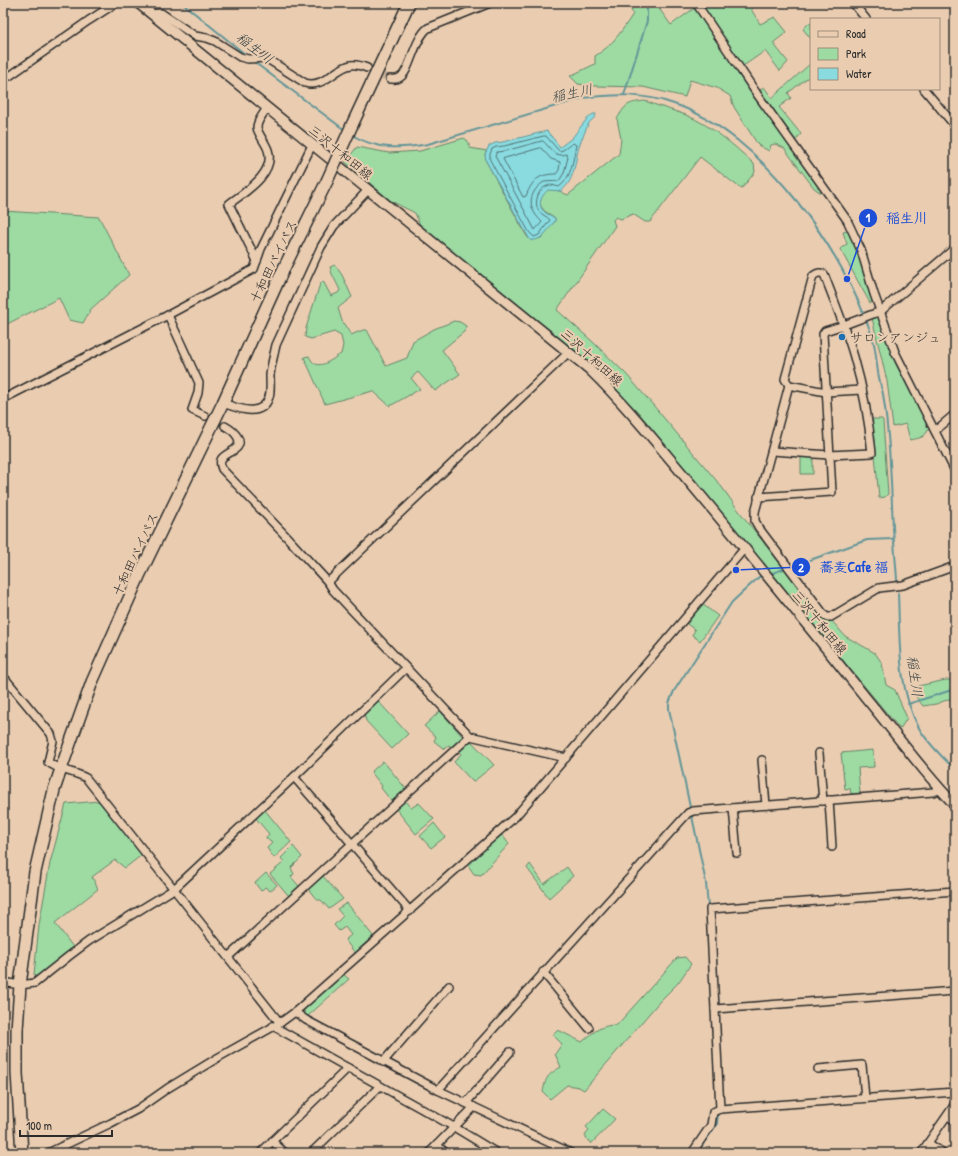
<svg xmlns="http://www.w3.org/2000/svg" width="958" height="1156" font-family="'Patrick Hand','Klee One',sans-serif">
<style>
.green{fill:#9ddba3;stroke:#648367}
.water{fill:#89dbe0;stroke:#639598}
.lines{fill:none;stroke-linecap:round;stroke-linejoin:round}
.shore{stroke:#517173;stroke-width:1}
.stream{stroke:#639598;stroke-width:2}
.minor-tunnel{stroke:#c4ad96;stroke-width:7;stroke-dasharray:7 3.5;stroke-linecap:butt}
.minor-casing{stroke:#2b2b2b;stroke-width:10}
.major-casing{stroke:#2b2b2b;stroke-width:12}
.highway-casing{stroke:#2b2b2b;stroke-width:14}
.minor{stroke:#eacdb1;stroke-width:7}
.major{stroke:#eacdb1;stroke-width:9}
.highway{stroke:#eacdb1;stroke-width:11}
.highway-bridge-casing{stroke:#2b2b2b;stroke-width:14;stroke-linecap:butt}
.highway-bridge{stroke:#eacdb1;stroke-width:11}
.poi-dot{fill:#1f6fb2;stroke:#eacdb1;stroke-width:1.5}
.labels{text-anchor:middle;stroke-width:4;stroke-linejoin:round;paint-order:stroke}
.street-label{font-size:13px;fill:#2b2b2b;stroke:#eacdb1}
.poi-label{font-size:13px;fill:#2b2b2b;stroke:#eacdb1;text-anchor:start}
.water-label{font-size:14px;font-style:italic;fill:#394546;stroke:#eacdb1}
.leader{fill:none;stroke:#1d4ed8;stroke-width:1.5}
.callout-dot{fill:#1d4ed8;stroke:#eacdb1;stroke-width:1.5}
.mark-label{font-size:12px;text-anchor:middle;font-weight:bold;fill:#fff}
.callout-label{font-size:14px;text-anchor:middle;font-weight:bold;fill:#1d4ed8;stroke:#eacdb1;stroke-width:4;stroke-linejoin:round;paint-order:stroke}
</style>
<rect width="100%" height="100%" fill="#eacdb1"/>
<filter id="ink" filterUnits="userSpaceOnUse"><feTurbulence type="fractalNoise" baseFrequency=".025" numOctaves="2"/><feDisplacementMap in="SourceGraphic" scale="8" xChannelSelector="R" yChannelSelector="G"/><feConvolveMatrix kernelMatrix="1 2 1 2 8 2 1 2 1" color-interpolation-filters="sRGB"/></filter>
<g filter="url(#ink)">
<g class="green">
<path d="M 633,3 L 655,3 L 671,25 L 700,4 L 700,3 L 757,3 L 751,9 L 760,24 L 775,17 L 787,32 L 773,43 L 788,62 L 780,71 L 765,51 L 736,71 L 752,95 L 764,87 L 772,98 L 811,63 L 811,75 L 788,93 L 791,98 L 779,107 L 801,134 L 790,147 L 822,189 L 821,193 L 814,188 L 784,148 L 775,144 L 771,145 L 769,151 L 758,145 L 734,107 L 730,96 L 717,88 L 690,80 L 685,97 L 643,87 L 594,86 L 578,84 L 570,76 L 595,64 L 595,56 C 612,46 622,31 633,14 L 631,10 Z"/>
<path d="M 810,22 L 811,23 L 811,39 L 803,29 Z"/>
<path d="M 645,101 C 658,106 672,110 686,115 C 712,126 734,145 754,164 L 755,172 L 743,187 L 740,188 L 700,157 L 650,222 L 645,222 L 633,214 L 621,219 L 616,217 L 613,220 L 615,226 L 557,310 L 593,342 L 626,374 L 653,405 L 721,486 L 736,507 L 823,619 L 832,621 L 845,636 L 875,653 L 882,663 L 886,685 L 895,690 L 907,718 L 900,729 L 795,603 L 639,413 L 588,361 L 420,225 L 415,213 L 391,201 L 345,162 L 357,147 L 389,153 L 420,151 L 464,138 L 468,141 L 470,148 L 487,151 L 485,154 L 486,161 L 526,235 L 530,240 L 541,238 L 555,221 L 555,218 C 551,214 545,213 542,208 C 537,201 543,189 553,189 C 558,190 563,193 568,195 L 619,154 L 621,139 L 617,119 C 626,104 627,103 645,101 Z"/>
<path d="M 3,211 L 99,217 L 129,275 L 91,309 L 83,323 L 69,320 L 59,298 L 3,326 Z"/>
<path d="M 849,231 L 860,255 L 875,302 L 870,303 L 840,249 L 847,244 L 843,232 Z"/>
<path d="M 335,265 L 342,275 L 352,297 L 338,308 L 342,321 L 351,335 L 363,330 L 367,330 L 386,366 L 407,358 L 413,341 L 434,329 L 454,321 L 460,322 L 466,326 L 465,331 L 442,350 L 460,374 L 435,391 L 418,372 L 411,378 L 420,389 L 390,406 L 373,391 L 325,404 L 304,357 L 309,356 C 310,358 312,362 314,363 C 322,369 335,357 341,354 L 343,345 L 341,336 L 334,332 L 311,339 L 305,337 L 306,328 L 320,284 L 323,281 L 331,296 L 338,293 L 340,290 L 332,274 L 330,267 Z"/>
<path d="M 879,316 L 896,364 L 929,428 C 925,438 920,438 910,440 L 906,424 L 893,427 L 887,381 L 872,318 Z"/>
<path d="M 873,419 L 882,419 L 883,421 L 888,494 L 885,497 L 879,498 L 872,422 Z"/>
<path d="M 801,457 L 813,458 L 813,474 L 801,474 Z"/>
<path d="M 702,604 L 718,616 L 700,641 L 692,635 L 695,630 L 687,624 Z"/>
<path d="M 946,680 L 955,680 L 955,697 L 936,704 L 923,706 L 914,694 L 918,686 Z"/>
<path d="M 378,701 L 408,734 L 392,749 L 366,721 L 364,714 Z"/>
<path d="M 440,711 L 463,737 L 452,747 L 449,745 L 444,749 L 434,741 L 436,737 L 424,726 Z"/>
<path d="M 471,741 L 494,765 L 473,782 L 454,762 L 461,754 L 459,751 Z"/>
<path d="M 873,750 L 874,767 L 858,768 L 860,793 L 851,794 L 850,788 L 845,789 L 841,753 Z"/>
<path d="M 383,761 L 407,790 L 393,803 L 381,788 L 382,786 L 371,772 Z"/>
<path d="M 99,801 L 143,854 L 125,868 L 115,860 L 92,877 L 98,889 L 55,923 L 73,947 L 38,977 L 34,975 L 39,925 L 50,863 L 66,804 Z"/>
<path d="M 405,801 L 411,808 L 419,803 L 434,819 L 416,834 L 396,809 Z"/>
<path d="M 264,809 L 291,842 L 274,858 L 267,848 L 272,843 L 266,838 L 269,834 L 254,816 Z"/>
<path d="M 434,823 L 445,837 L 431,848 L 420,836 Z"/>
<path d="M 502,835 L 509,844 L 481,875 L 474,874 L 467,864 Z"/>
<path d="M 293,846 L 302,857 L 291,868 L 294,874 L 291,877 L 299,886 L 289,896 L 270,874 L 284,862 L 281,858 Z"/>
<path d="M 530,864 L 544,884 L 567,867 L 573,876 L 549,898 L 527,868 Z"/>
<path d="M 266,873 L 277,885 L 270,891 L 265,887 L 261,891 L 255,883 Z"/>
<path d="M 322,875 L 343,899 L 329,909 L 321,900 L 317,900 L 308,889 Z"/>
<path d="M 347,903 L 373,936 L 355,953 L 345,940 L 351,935 L 345,927 L 339,931 L 334,925 L 343,916 L 337,909 Z"/>
<path d="M 685,957 L 691,964 L 678,983 L 659,1002 L 584,1090 L 579,1087 L 567,1085 L 550,1099 L 543,1092 C 546,1077 547,1075 561,1067 L 555,1054 L 562,1044 L 553,1035 L 558,1030 L 582,1042 C 595,1031 600,1025 617,1025 L 677,958 Z"/>
<path d="M 343,974 L 349,979 L 308,1016 L 304,1014 L 304,1009 Z"/>
<path d="M 603,1109 L 615,1119 L 591,1144 L 585,1136 L 589,1130 L 586,1127 Z"/>
</g>
<path class="water" d="M 593,114 L 596,114 C 595,119 592,119 589,123 C 586,128 584,135 581,141 C 574,158 577,179 561,191 L 548,190 C 541,196 536,206 546,213 C 549,215 552,216 555,218 L 555,221 C 548,229 542,242 530,240 L 486,161 L 485,154 L 489,146 L 495,143 L 503,142 L 547,131 L 560,147 L 572,138 L 586,120 Z"/>
<g class="lines">
<g class="shore">
<path d="M 544,136 L 546,136 L 559,151 L 563,150 L 573,143 L 576,145 C 573,159 572,178 559,187 C 555,186 551,184 547,186 C 538,189 534,202 538,210 C 541,215 547,216 550,220 L 539,235 L 534,237 L 529,232 L 490,160 L 490,154 L 492,149 L 496,147 L 504,146 Z"/>
<path d="M 543,141 C 551,148 554,158 566,154 L 568,157 L 564,173 L 559,181 L 544,182 C 534,188 527,200 534,212 C 536,216 539,219 542,222 L 535,230 L 495,156 L 497,152 L 505,151 Z"/>
<path d="M 541,148 L 551,159 L 560,162 L 559,170 L 556,174 C 538,174 532,181 526,196 L 523,197 L 503,159 Z"/>
</g>
<g class="stream">
<path d="M 182,3 L 246,55"/>
<path d="M 254,62 L 346,131"/>
<path d="M 624,95 L 647,21 L 647,3"/>
<path d="M 352,135 C 377,150 400,149 428,144 L 583,98 C 614,94 644,93 674,104 C 761,133 844,251 872,336 C 876,348 876,360 878,372 C 879,379 881,386 883,394 C 890,438 891,483 893,528 C 894,545 896,563 897,580"/>
<path d="M 790,567 L 867,540 L 893,539"/>
<path d="M 770,574 L 786,568"/>
<path d="M 898,593 C 900,639 897,687 919,728 C 928,744 943,757 955,770"/>
<path d="M 908,704 L 955,689"/>
<path d="M 690,807 L 669,709 L 669,703 L 674,691 L 732,602 L 759,577 L 763,576"/>
<path d="M 692,816 L 706,883 L 708,907"/>
<path d="M 697,1153 L 717,1124 L 718,1113"/>
</g>
<g class="minor-tunnel">
<path d="M 374,71 L 390,79"/>
<path d="M 205,416 L 225,426"/>
</g>
<defs>
<g id="minor">
<path d="M 696,3 L 757,94 L 847,220 L 861,250 L 874,294 L 895,352 L 955,471"/>
<path d="M 853,3 L 866,19"/>
<path d="M 151,14 L 161,13 L 195,36 L 207,38 L 215,41 L 240,57 L 248,59 L 266,58 L 305,83 C 323,89 336,67 351,65 C 356,64 362,66 367,68"/>
<path d="M 3,79 L 11,75 L 88,21 L 116,3"/>
<path d="M 390,79 C 393,79 396,80 399,78 C 410,74 413,40 428,28 L 490,3"/>
<path d="M 924,89 L 955,126"/>
<path d="M 257,261 L 229,204 C 245,192 276,173 268,150 C 266,143 257,133 257,127 C 257,121 264,113 267,108"/>
<path d="M 168,315 L 199,383 L 198,393 L 192,410 L 205,416"/>
<path d="M 862,390 L 826,392 L 789,385 L 755,512 L 755,521 L 759,528 L 826,617 L 831,617 L 879,588 L 903,585 L 955,566"/>
<path d="M 3,399 L 168,315 L 254,269 L 261,249 L 312,145"/>
<path d="M 223,403 C 237,408 262,419 269,397 C 271,391 270,382 270,375 C 271,365 274,355 276,345 L 321,247 L 334,226 L 368,190"/>
<path d="M 225,426 C 234,431 246,442 234,450 C 225,456 217,457 222,469 L 284,534 L 328,582 L 333,590 L 470,736 L 566,758"/>
<path d="M 935,431 L 955,414"/>
<path d="M 772,451 L 829,455 L 872,453 C 869,421 863,388 854,357 C 846,329 834,301 824,274 C 819,272 817,273 813,276 L 785,379 L 789,385"/>
<path d="M 758,497 L 832,492 L 823,334 L 825,331 L 844,325 L 881,311 L 955,248"/>
<path d="M 328,582 L 569,352"/>
<path d="M 3,676 L 51,734 L 53,741 L 48,762 C 59,771 74,771 86,778 L 280,1023"/>
<path d="M 819,753 L 823,801"/>
<path d="M 762,760 L 766,805"/>
<path d="M 294,777 L 410,911"/>
<path d="M 829,800 L 832,847"/>
<path d="M 733,808 L 737,853"/>
<path d="M 228,957 L 470,736"/>
<path d="M 543,972 L 589,1028"/>
<path d="M 3,982 L 20,985 L 35,983 L 69,956 L 89,941 L 174,889 L 294,777 L 406,668"/>
<path d="M 715,1009 L 955,991"/>
<path d="M 295,1012 L 306,1020 L 438,1090 L 571,1153"/>
<path d="M 273,1026 L 454,1127 L 497,1153"/>
<path d="M 383,1062 L 449,986"/>
<path d="M 818,1069 L 862,1065 L 865,1098"/>
<path d="M 438,1090 L 688,813 L 693,811 L 933,792 L 940,790"/>
<path d="M 466,1103 L 510,1052"/>
<path d="M 720,1109 L 710,909 L 955,891"/>
<path d="M 948,1116 L 955,1121"/>
<path d="M 272,1141 L 285,1153"/>
<path d="M 928,1143 L 943,1153"/>
<path d="M 437,1145 L 446,1153"/>
<path d="M 48,1153 L 111,1123 L 138,1109 L 168,1088 L 219,1057 L 280,1023 L 295,1012 L 515,817 L 745,548"/>
<path d="M 260,1153 L 348,1068"/>
<path d="M 311,1153 L 380,1086"/>
<path d="M 429,1153 L 474,1107"/>
<path d="M 692,1153 L 711,1125 L 713,1112 L 720,1109 L 955,1092"/>
<path d="M 921,1153 L 955,1104"/>
</g>
<path id="major" d="M 138,3 L 589,369 C 626,405 658,445 692,485 C 751,555 808,626 866,698 C 896,734 923,772 955,805"/>
<g id="highway">
<path d="M 352,125 L 409,3"/>
<path d="M 22,1153 L 17,1073 L 17,1030 L 20,985 L 35,872 L 54,790 L 61,769 L 92,682 L 140,574 L 223,403 L 284,268 L 327,181"/>
</g>
</defs>
<use href="#minor" class="minor-casing"/>
<use href="#major" class="major-casing"/>
<use href="#highway" class="highway-casing"/>
<use href="#minor" class="minor"/>
<use href="#major" class="major"/>
<use href="#highway" class="highway"/>
<defs>
<path id="highway-bridge" d="M 327,181 L 352,125"/>
</defs>
<use href="#highway-bridge" class="highway-bridge-casing"/>
<use href="#highway-bridge" class="highway-bridge"/>
</g>
</g>
<circle class="poi-dot" cx="842" cy="337" r="4"/>
<g class="labels">
<g class="street-label">
<text transform="translate(341 152) rotate(39)" y="5">三沢十和田線</text>
<text transform="translate(273 261) rotate(-64)" y="5">十和田バイパス</text>
<text transform="translate(592 357) rotate(42)" y="5">三沢十和田線</text>
<text transform="translate(135 554) rotate(-65)" y="5">十和田バイパス</text>
<text transform="translate(820 622) rotate(51)" y="5">三沢十和田線</text>
</g>
<g class="poi-label">
<text x="850" y="342">サロンアンジュ</text>
</g>
<g class="water-label">
<text transform="translate(255 48) rotate(38)" y="5">稲生川</text>
<text transform="translate(572 93) rotate(-12)" y="5">稲生川</text>
<text transform="translate(915 676) rotate(82)" y="5">稲生川</text>
</g>
</g>
<path class="leader" d="M847 279L868 218M736 570L801 567"/>
<g class="callout-dot">
<circle cx="847" cy="279" r="4"/>
<circle cx="736" cy="570" r="4"/>
<circle cx="868" cy="218" r="10"/>
<circle cx="801" cy="567" r="10"/>
</g>
<g class="mark-label">
<text x="868" y="222">1</text>
<text x="801" y="572">2</text>
</g>
<g class="callout-label">
<text x="907" y="223">稲生川</text>
<text x="854" y="572">蕎麦Cafe 福</text>
</g>
<rect width="958" height="1156" fill="none" stroke="#eacdb1" stroke-width="16"/>
<rect x="8" y="8" width="942" height="1140" fill="none" stroke="#2b2b2b" stroke-width="1.5" filter="url(#ink)"/>
<rect x="810" y="18" width="130" height="72" fill="#eacdb1" stroke="#9e8c7b"/>
<rect x="818" y="31" width="20" height="6" fill="#eacdb1" stroke="#9e8c7b"/>
<text x="846" y="38" font-size="12" fill="#2b2b2b">Road</text>
<rect x="818" y="48" width="20" height="12" fill="#9ddba3" stroke="#9e8c7b"/>
<text x="846" y="58" font-size="12" fill="#2b2b2b">Park</text>
<rect x="818" y="68" width="20" height="12" fill="#89dbe0" stroke="#9e8c7b"/>
<text x="846" y="78" font-size="12" fill="#2b2b2b">Water</text>
<path d="M20 1130v6h92v-6" fill="none" stroke="#2b2b2b" stroke-width="2"/>
<text x="26" y="1130" font-size="12" fill="#2b2b2b" stroke="#eacdb1" stroke-width="3" paint-order="stroke">100 m</text>
</svg>
